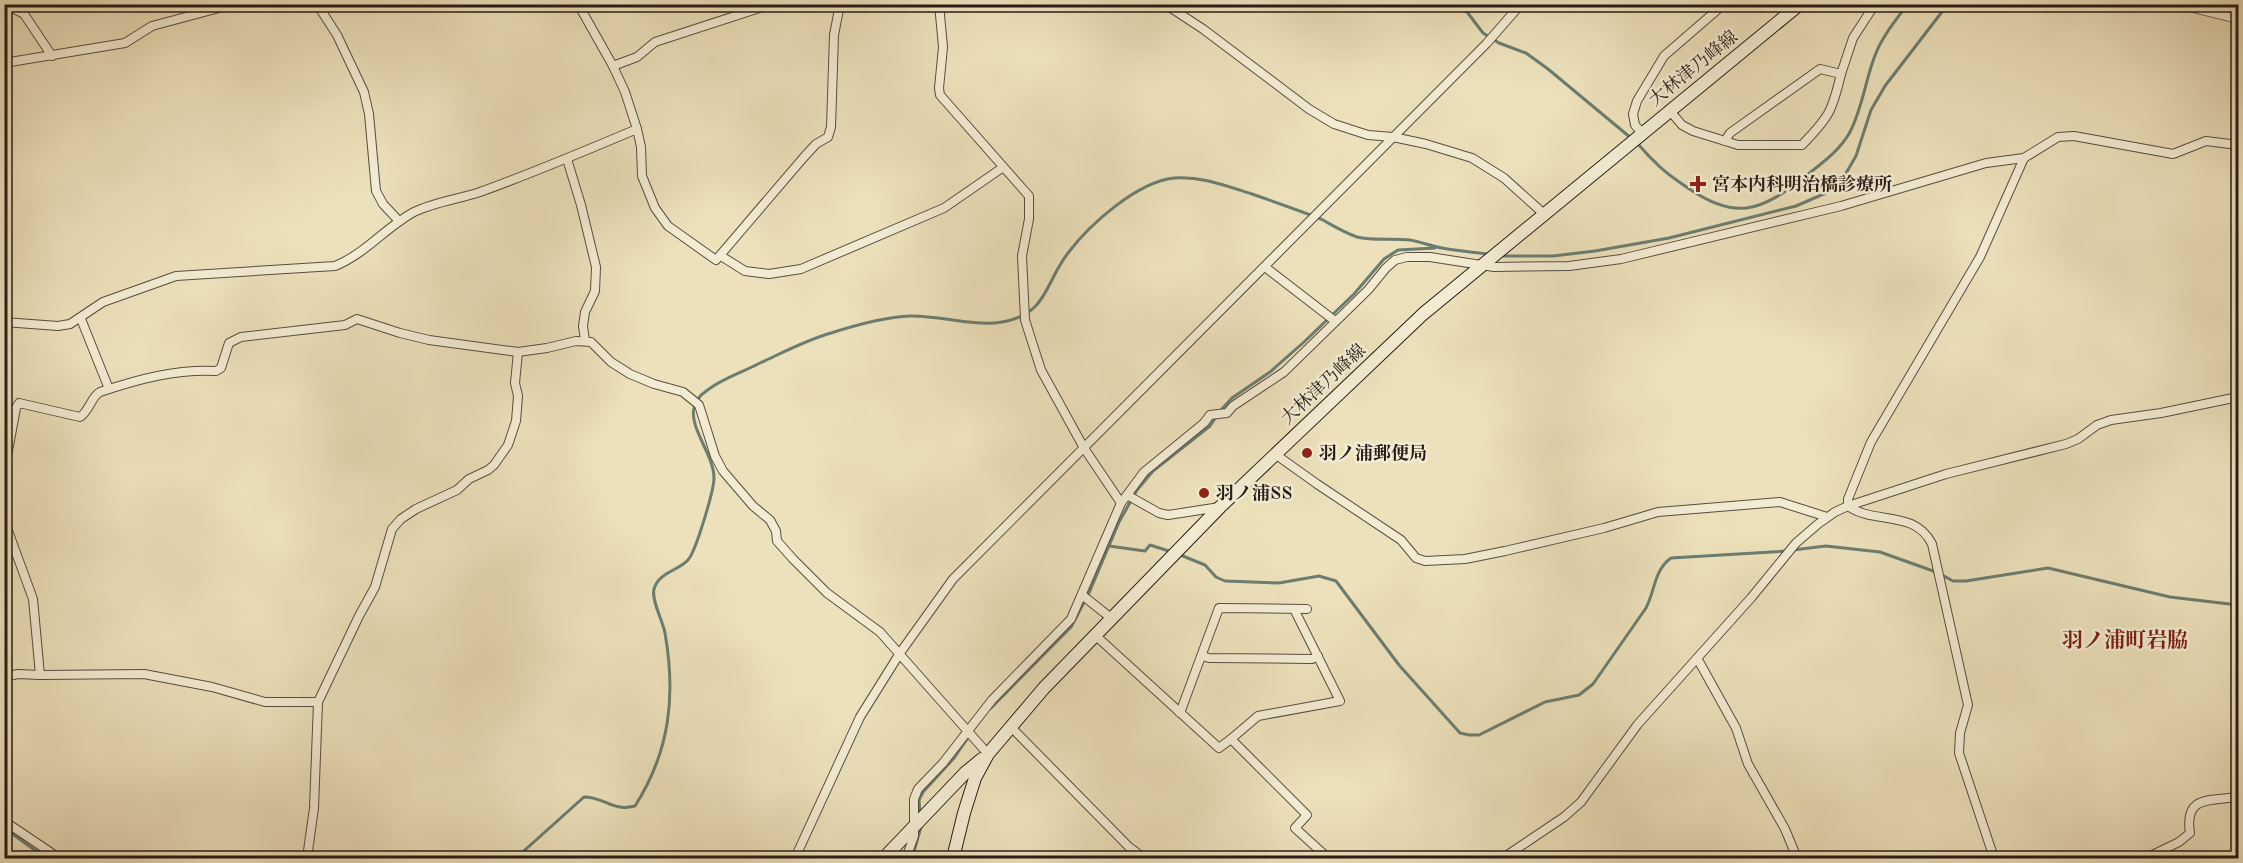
<svg xmlns="http://www.w3.org/2000/svg" width="2243" height="863" font-family="'Old Standard TT','Noto Serif JP',serif">
<style>
.lines{fill:none;stroke-linecap:round;stroke-linejoin:round}
.stream{stroke:#6b7d70;stroke-width:3}
.street-casing{stroke:#584d40;stroke-width:10}
.secondary-casing{stroke:#271c17;stroke-width:14}
.street{stroke:#f3ecd3;stroke-width:8}
.secondary{stroke:#f3ecd3;stroke-width:12}
.rail{stroke:#271c17;stroke-width:3;stroke-dasharray:10 10;stroke-linecap:butt}
.poi-dot{fill:#8f2418;stroke:#f3ecd3;stroke-width:2}
.labels{text-anchor:middle;stroke-width:5;stroke-linejoin:round;paint-order:stroke}
.street-label{font-size:18px;fill:#271c17;stroke:#f3ecd3}
.poi-label{font-size:18px;font-weight:bold;fill:#271c17;stroke:#f3ecd3;text-anchor:start}
.quarter-label{font-size:21px;font-weight:bold;fill:#7a1f14;stroke:#f3ecd3}
</style>
<rect width="100%" height="100%" fill="#ece1bb"/>
<filter id="stains"><feTurbulence type="fractalNoise" baseFrequency=".00333" numOctaves="4"/><feColorMatrix values="0 0 0 0 .2 0 0 0 0 .09 0 0 0 0 .02 0 0 0 .5 -.17"/></filter>
<radialGradient id="worn" r=".72"><stop offset=".6" stop-color="#630" stop-opacity="0"/><stop offset="1" stop-color="#630" stop-opacity=".3"/></radialGradient>
<g class="lines">
<g class="stream">
<path d="M 1461,4 L 1483,33 L 1499,43 L 1526,53 L 1548,69 L 1631,138"/>
<path d="M 1636,142 C 1643,149 1648,156 1655,162 C 1665,173 1679,182 1691,190 C 1736,220 1761,211 1802,179 C 1819,165 1839,152 1850,132 C 1862,109 1865,83 1874,58 C 1881,38 1895,21 1908,4"/>
<path d="M 1501,256 L 1553,256 L 1595,251 L 1669,238 L 1796,206 L 1826,193 L 1845,175 L 1856,156 L 1871,110 L 1885,86 L 1948,4"/>
<path d="M 1220,411 L 1232,398 L 1270,372 L 1304,342 L 1354,294 L 1384,259 L 1398,250 L 1435,248"/>
<path d="M 1109,546 L 1145,551 L 1150,545 L 1172,552"/>
<path d="M 1793,550 L 1826,546 L 1880,552 L 1936,572"/>
<path d="M 1178,554 L 1205,565 L 1216,577 L 1225,581 L 1279,583 L 1319,576 L 1336,581 L 1399,665 L 1460,733 L 1469,735 L 1479,735 L 1545,702 L 1579,695 L 1593,684 L 1646,608 C 1655,591 1654,570 1671,558 L 1787,551"/>
<path d="M 1942,575 L 1953,581 L 1966,581 L 2048,568 L 2170,597 L 2238,605"/>
<path d="M 991,708 L 1071,627 L 1089,593 L 1119,522 L 1137,490 L 1153,471 L 1210,426 L 1216,417"/>
<path d="M 920,814 L 919,800 L 923,792 L 954,758 L 967,739"/>
<path d="M 4,828 L 46,858"/>
<path d="M 516,858 L 584,797 C 605,797 612,812 635,806 C 670,751 676,696 665,633 C 663,621 651,600 654,589 C 659,572 678,571 688,560 C 696,551 714,490 714,478 C 714,455 689,428 694,408 C 695,402 700,395 705,392 C 720,379 741,373 758,364 C 782,353 806,340 831,333 C 856,325 884,317 910,316 C 938,315 975,327 1002,322 C 1048,314 1044,284 1068,253 C 1090,224 1137,182 1174,178 C 1202,176 1226,186 1252,194 C 1275,202 1298,210 1321,219 C 1332,225 1345,233 1357,237 C 1373,241 1393,238 1410,240 C 1421,242 1431,246 1442,248 C 1457,251 1473,252 1488,254"/>
<path d="M 912,858 L 921,827"/>
</g>
<defs>
<g id="street">
<path d="M 317,4 L 337,35 L 364,92 L 369,114 L 376,191 L 383,204 L 399,221"/>
<path d="M 578,4 L 613,66 L 625,92 L 637,129 L 641,147 L 642,176 L 655,208 L 668,226 L 716,260 L 804,157 L 816,144 L 828,137 L 831,127 L 834,35 L 840,4"/>
<path d="M 939,4 L 943,47 L 939,88 L 940,95 L 1029,196 L 1029,219 L 1022,256 L 1025,320 L 1041,370 L 1084,448 L 1121,503"/>
<path d="M 1165,4 L 1203,29 L 1309,109 L 1334,124 L 1368,135 L 1393,137 L 1426,144 L 1472,158 L 1504,178 L 1544,214"/>
<path d="M 2130,4 L 2189,7 L 2238,19"/>
<path d="M 4,10 L 14,9 L 24,14 L 52,56"/>
<path d="M 4,63 L 125,43 L 152,26 L 234,4"/>
<path d="M 613,66 L 637,57 L 655,42 L 772,4"/>
<path d="M 1670,111 L 1682,125 L 1693,131 L 1738,145 L 1802,145 C 1829,117 1832,112 1841,74"/>
<path d="M 1642,133 L 1635,125 L 1633,114 L 1637,101 L 1664,56 L 1724,4"/>
<path d="M 1725,141 L 1730,133 L 1820,69 L 1841,74 L 1853,38 L 1875,4"/>
<path d="M 567,159 L 581,205 L 596,267 L 595,291 L 585,312 L 583,326 L 585,341"/>
<path d="M 721,256 L 745,271 L 769,274 L 801,269 L 944,208 L 1002,168"/>
<path d="M 1265,267 L 1335,321"/>
<path d="M 81,319 L 109,389"/>
<path d="M 4,322 L 58,326 L 70,324 L 103,302 L 176,276 L 335,266 C 365,254 386,227 414,212 C 434,202 459,199 480,192 C 533,173 585,151 637,129"/>
<path d="M 1275,454 L 1317,484 L 1401,540 L 1416,558 L 1425,561 L 1465,559 L 1505,551 L 1604,528 L 1658,512 L 1780,502 L 1827,517"/>
<path d="M 4,472 L 16,408 L 19,403 L 80,417 C 90,410 91,397 100,392 C 139,379 176,369 216,371 L 221,368 L 229,343 L 241,337 L 345,325 L 357,319 L 400,333 L 429,340 L 518,352"/>
<path d="M 1127,495 L 1159,513 L 1168,515 L 1220,507"/>
<path d="M 1848,506 C 1874,525 1915,509 1932,544 L 1968,705 L 1960,733 L 1959,753 L 1994,858"/>
<path d="M 1848,506 L 1848,499 L 1871,442 L 1980,257 L 2024,158"/>
<path d="M 4,520 L 33,599 L 40,675 L 18,674 L 4,677"/>
<path d="M 1082,595 L 1111,618"/>
<path d="M 1095,635 L 1219,748 L 1231,739 L 1307,815 L 1295,828 L 1328,858"/>
<path d="M 1202,656 L 1209,658 L 1312,659 L 1318,656"/>
<path d="M 1697,658 L 1736,728 L 1748,764 L 1785,829 L 1797,858"/>
<path d="M 40,675 L 144,674 L 212,687 L 265,702 L 318,702"/>
<path d="M 1180,713 L 1219,608 L 1307,609"/>
<path d="M 1010,726 L 1129,847 L 1144,858"/>
<path d="M 1231,739 L 1258,716 L 1340,701 L 1294,609"/>
<path d="M 4,821 L 59,858"/>
<path d="M 307,858 L 314,808 L 318,702 L 359,616 L 375,587 L 392,529 L 401,519 L 416,509 L 457,490 L 469,479 L 488,470 L 494,465 L 508,445 L 516,421 L 518,396 L 515,383 L 518,352 L 547,348 L 576,341 L 591,342 L 611,362 L 630,374 L 654,384 L 683,392 L 699,405 L 715,456 L 723,471 L 753,506 L 770,520 L 776,531 L 777,541 L 793,559 L 827,593 L 880,632 L 988,754"/>
<path d="M 795,858 L 860,717 L 900,653 L 953,579 L 1487,43 L 1521,4"/>
<path d="M 906,858 L 914,836 L 914,799 L 918,789 L 943,763 L 992,700 L 1071,619 L 1121,503 L 1144,472 L 1204,423 L 1210,415 L 1227,413 L 1233,406 L 1284,372 L 1368,290 L 1386,268 L 1395,260 L 1407,257 L 1430,257 L 1494,267 L 1569,266 L 1621,259 L 1841,206 L 1986,163 L 2024,158 L 2058,137 L 2074,136 L 2173,154 L 2206,141 L 2238,145"/>
<path d="M 1503,858 L 1564,817 L 1581,802 L 1638,724 L 1751,598 L 1796,543 L 1818,524 L 1835,512 L 1848,506 L 1946,474 L 2066,444 L 2078,439 L 2097,425 L 2111,420 L 2161,413 L 2238,397"/>
<path d="M 2146,858 L 2179,842 L 2190,833 C 2184,795 2210,801 2238,797"/>
</g>
<g id="secondary">
<path d="M 884,858 L 965,773 L 982,759"/>
<path d="M 953,858 L 964,813 L 975,778 L 988,754 L 1044,688 L 1220,507 L 1423,314 L 1800,4"/>
</g>
</defs>
<use href="#street" class="street-casing"/>
<use href="#secondary" class="secondary-casing"/>
<use href="#street" class="street"/>
<use href="#secondary" class="secondary"/>
<path class="rail" d="M 4,855 L 8,858"/>
</g>
<g class="poi-dot">
<path d="M1695 175h6v6h6v6h-6v6h-6v-6h-6v-6h6z"/>
<circle cx="1307" cy="453" r="6"/>
<circle cx="1204" cy="493" r="6"/>
</g>
<g class="labels">
<g class="street-label">
<text transform="translate(1693 68) rotate(-39)" y="6">大林津乃峰線</text>
<text transform="translate(1323 384) rotate(-43)" y="6">大林津乃峰線</text>
</g>
<g class="poi-label">
<text x="1712" y="190">宮本内科明治橋診療所</text>
<text x="1319" y="459">羽ノ浦郵便局</text>
<text x="1216" y="499">羽ノ浦SS</text>
</g>
<g class="quarter-label">
<text x="2125" y="647">羽ノ浦町岩脇</text>
</g>
</g>
<rect width="2243" height="863" fill="none" stroke="#ece1bb" stroke-width="24"/>
<rect x="6" y="6" width="2231" height="851" fill="none" stroke="#271c17" stroke-width="3"/>
<rect x="12" y="12" width="2219" height="839" fill="none" stroke="#271c17" stroke-width="1.5"/>
<rect width="100%" height="100%" filter="url(#stains)"/>
<rect width="100%" height="100%" fill="url(#worn)"/>
</svg>
